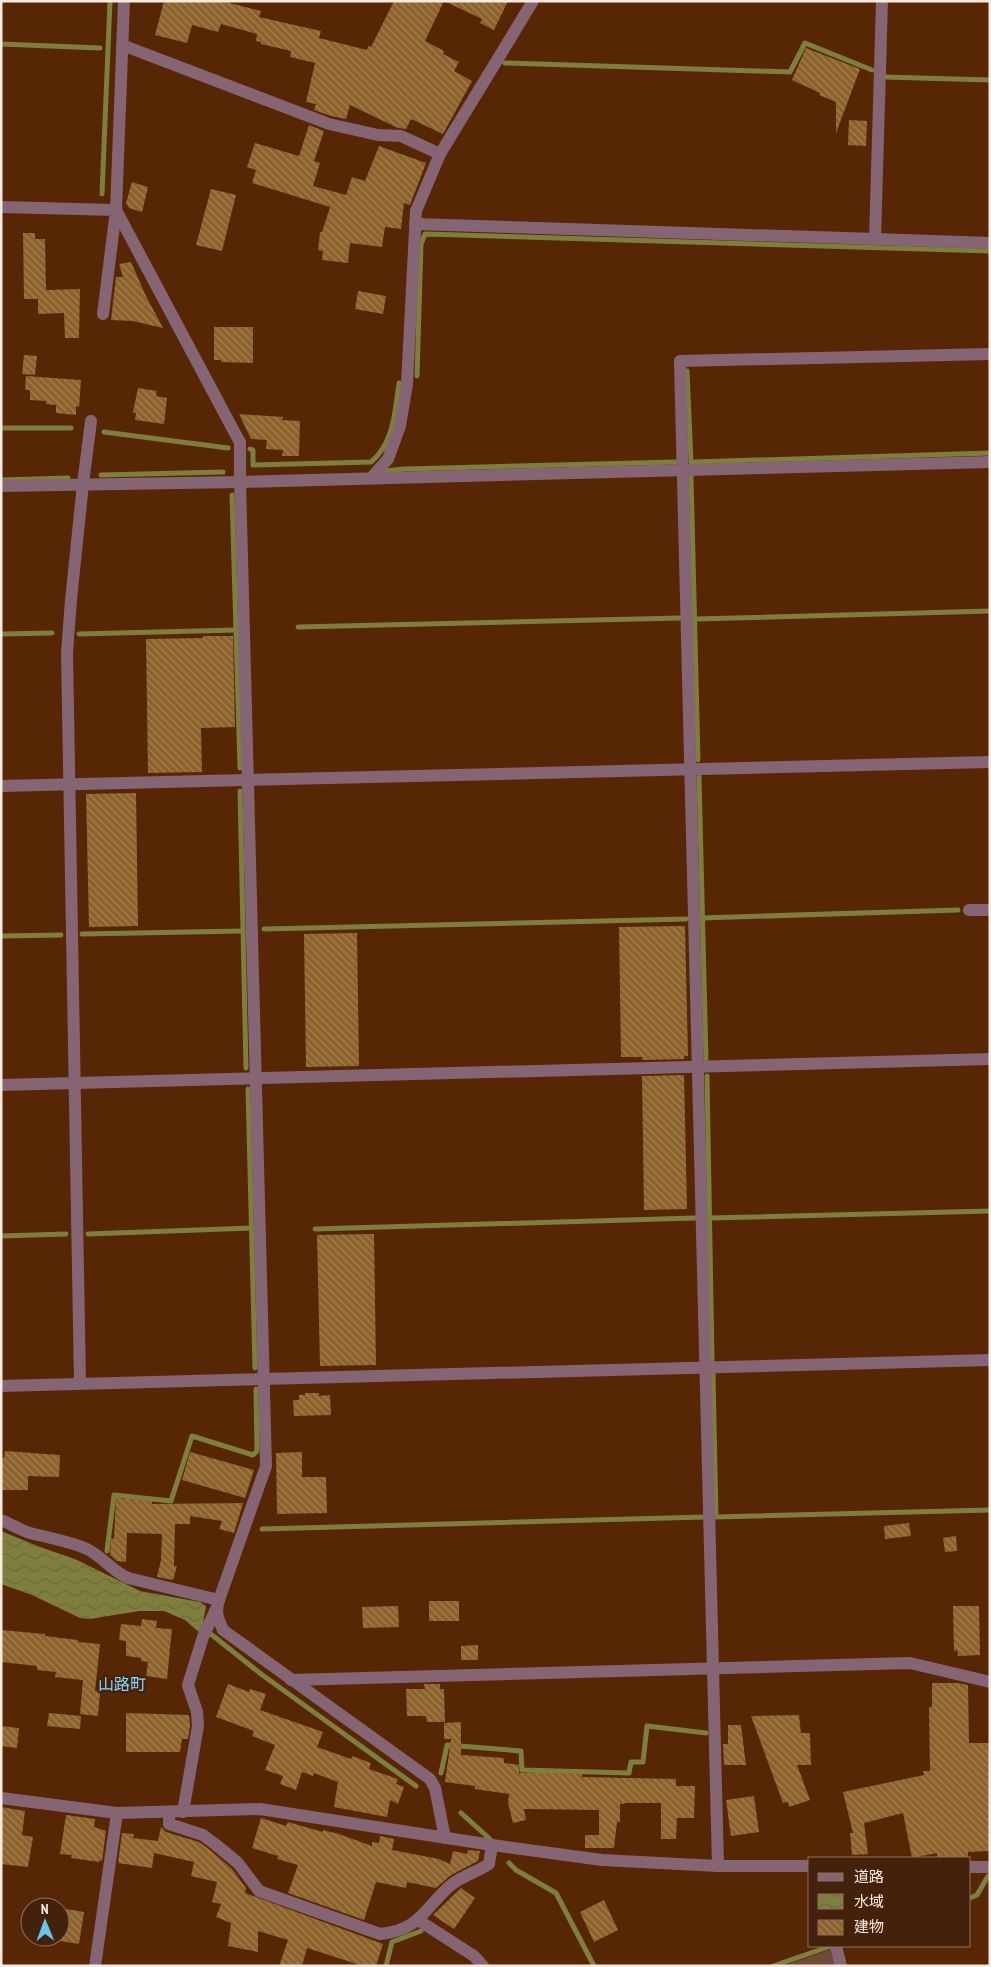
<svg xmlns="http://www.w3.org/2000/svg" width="991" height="1967" font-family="'PT Sans Narrow','Noto Sans JP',sans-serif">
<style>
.grass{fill:#6f4b37}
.water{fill:url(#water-waves)}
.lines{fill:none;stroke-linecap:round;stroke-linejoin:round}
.stream{stroke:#7e7f3d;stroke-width:5}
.building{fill:url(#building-back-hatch)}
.minor{stroke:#856473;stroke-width:12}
.tertiary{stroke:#856473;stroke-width:12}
.labels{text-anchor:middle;stroke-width:4.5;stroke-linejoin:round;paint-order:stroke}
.quarter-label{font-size:16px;fill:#81d6ff;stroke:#44210b}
</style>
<defs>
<pattern id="water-waves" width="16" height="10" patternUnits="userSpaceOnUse" patternTransform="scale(1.25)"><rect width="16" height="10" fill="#7e7f3d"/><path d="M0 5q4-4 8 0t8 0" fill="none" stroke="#6a6840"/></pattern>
<pattern id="building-back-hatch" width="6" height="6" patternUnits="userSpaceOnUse" patternTransform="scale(1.25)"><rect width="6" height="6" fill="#8c622b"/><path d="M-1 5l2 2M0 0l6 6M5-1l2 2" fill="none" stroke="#a38054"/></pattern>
</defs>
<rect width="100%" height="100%" fill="#572604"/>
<path class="grass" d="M 832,1949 L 836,1966 L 782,1966 Z"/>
<path class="water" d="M 1,1531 L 40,1547 L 75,1559 L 140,1591 L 200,1602 L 206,1606 L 201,1634 L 185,1620 L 164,1611 L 139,1611 L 90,1619 L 80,1618 L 32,1595 L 1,1584 Z"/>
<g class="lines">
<g class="stream">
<path d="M 1,44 L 100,48"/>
<path d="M 505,63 L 790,72 L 805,43 L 872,70"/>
<path d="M 884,77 L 990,80"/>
<path d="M 102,194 L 110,1"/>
<path d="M 687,371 L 691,462"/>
<path d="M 417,376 L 421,244 L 425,234 L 990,251"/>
<path d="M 1,428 L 71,428"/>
<path d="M 104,432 L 228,448"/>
<path d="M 250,449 L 253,450 L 253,465 L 371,462 C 394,443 395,411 399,383"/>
<path d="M 694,462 L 990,453"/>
<path d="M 385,471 L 404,469 L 675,462"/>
<path d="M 101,475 L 223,472"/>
<path d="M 691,476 L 698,760"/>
<path d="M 1,480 L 68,478"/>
<path d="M 232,495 L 240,768"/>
<path d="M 696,619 L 990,611"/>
<path d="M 298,627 L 680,618"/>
<path d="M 1,634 L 52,633"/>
<path d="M 79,634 L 236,630"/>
<path d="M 699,777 L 706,1059"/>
<path d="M 240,791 L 246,1068"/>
<path d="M 702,918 L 958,910"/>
<path d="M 264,929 L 686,919"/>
<path d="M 82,934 L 243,931"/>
<path d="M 1,936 L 61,935"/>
<path d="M 707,1076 L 712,1360"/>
<path d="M 248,1089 L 255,1368"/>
<path d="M 709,1218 L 990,1211"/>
<path d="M 315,1229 L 695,1218"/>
<path d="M 88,1234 L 252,1228"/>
<path d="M 1,1236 L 66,1234"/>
<path d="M 713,1374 L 716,1517 L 990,1510"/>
<path d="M 262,1529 L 705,1517"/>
<path d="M 107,1551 L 114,1495 L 171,1501 L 192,1436 L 253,1455 L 257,1451 L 256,1389"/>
<path d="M 207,1631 L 261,1674 L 416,1786"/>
<path d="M 441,1773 L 447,1745 L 521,1751 L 522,1770 L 629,1773 L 631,1762 L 643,1762 L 647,1726 L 706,1733"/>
<path d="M 461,1813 L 490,1839"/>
<path d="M 509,1863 L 516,1870 L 556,1893 L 594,1966"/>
<path d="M 970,1898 L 977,1895 L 988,1876"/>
<path d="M 386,1966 L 392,1942 L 421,1931"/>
<path d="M 773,1966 L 831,1946"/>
</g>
</g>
<g class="building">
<path d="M 164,1 L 222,1 L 261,11 L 259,17 L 321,31 L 319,38 L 367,50 L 368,46 L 371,47 L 394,1 L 444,1 L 425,41 L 444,51 L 443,54 L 459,62 L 454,71 L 472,81 L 443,134 L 411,119 L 406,129 L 398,128 L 350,105 L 346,119 L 331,116 L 314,110 L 316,104 L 306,102 L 315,63 L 290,57 L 291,51 L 261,44 L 261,42 L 256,41 L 257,34 L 221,24 L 218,32 L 192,25 L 187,43 L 155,35 Z"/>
<path d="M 444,1 L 508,1 L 494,30 L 480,23 L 482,19 Z"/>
<path d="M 806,48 L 860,69 L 836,133 L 836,102 L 819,95 L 820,93 L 792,80 Z"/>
<path d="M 849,120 L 867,121 L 866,146 L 848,145 Z"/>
<path d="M 309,125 L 324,131 L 314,161 L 320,163 L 313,186 L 346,195 L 352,177 L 365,181 L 379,146 L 426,163 L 410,205 L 404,203 L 401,229 L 385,227 L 382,247 L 350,243 L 348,263 L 322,260 L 323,251 L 318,250 L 320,232 L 322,232 L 330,207 L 252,183 L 256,170 L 247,167 L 255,143 L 299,156 Z"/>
<path d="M 132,182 L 148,187 L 142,212 L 129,208 L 126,203 Z"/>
<path d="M 211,189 L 236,195 L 222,251 L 196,245 Z"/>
<path d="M 23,233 L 35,233 L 35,239 L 45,239 L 46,290 L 80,289 L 79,338 L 65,338 L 64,313 L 38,314 L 38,299 L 24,299 Z"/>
<path d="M 131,262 L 146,296 L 163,328 L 133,321 L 111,320 L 116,277 L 123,277 L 119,264 Z"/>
<path d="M 358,291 L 386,296 L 383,314 L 355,309 Z"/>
<path d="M 214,327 L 253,327 L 253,363 L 221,362 L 221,360 L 214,360 Z"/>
<path d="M 24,355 L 37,356 L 35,375 L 22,374 Z"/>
<path d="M 26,376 L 81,380 L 79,407 L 76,406 L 76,415 L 56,413 L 56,405 L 46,404 L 46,401 L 30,400 L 30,390 L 25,390 Z"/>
<path d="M 138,388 L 157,391 L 156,396 L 167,398 L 164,424 L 135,420 L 136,413 L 133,412 Z"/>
<path d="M 239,414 L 283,417 L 282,420 L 300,421 L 299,456 L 282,456 L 283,450 L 266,449 L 267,440 L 251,439 Z"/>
<path d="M 203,636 L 233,636 L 235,727 L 201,728 L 202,772 L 148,773 L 146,639 L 203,638 Z"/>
<path d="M 136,793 L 138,926 L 89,927 L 86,794 Z"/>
<path d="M 685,926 L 688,1056 L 684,1056 L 684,1059 L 642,1060 L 642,1057 L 621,1057 L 619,927 Z"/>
<path d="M 357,933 L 359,1066 L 306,1067 L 304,934 Z"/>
<path d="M 684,1075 L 687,1209 L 644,1210 L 642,1076 Z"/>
<path d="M 374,1234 L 376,1365 L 320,1366 L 317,1235 Z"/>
<path d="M 305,1393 L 319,1393 L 319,1396 L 330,1395 L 331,1415 L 294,1416 L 293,1400 L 299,1400 L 299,1395 L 305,1395 Z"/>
<path d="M 5,1451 L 60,1455 L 59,1477 L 28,1476 L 28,1490 L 2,1490 L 1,1458 L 4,1458 Z"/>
<path d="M 190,1452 L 254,1470 L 245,1498 L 182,1480 Z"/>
<path d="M 302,1452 L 302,1477 L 326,1477 L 327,1513 L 277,1514 L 276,1453 Z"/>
<path d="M 116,1498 L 152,1501 L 152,1504 L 243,1503 L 234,1533 L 219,1529 L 222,1521 L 190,1516 L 190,1524 L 175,1524 L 174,1566 L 177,1566 L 173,1580 L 157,1577 L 161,1560 L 162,1534 L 127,1533 L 126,1562 L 117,1561 L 110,1555 L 111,1538 L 114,1539 Z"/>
<path d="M 909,1523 L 911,1536 L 885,1539 L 884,1526 Z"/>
<path d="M 956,1536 L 957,1551 L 945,1552 L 943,1538 Z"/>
<rect x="429" y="1601" width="30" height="20"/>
<path d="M 398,1606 L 399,1627 L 363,1628 L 362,1607 Z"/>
<path d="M 953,1606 L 979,1606 L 980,1655 L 958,1656 L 957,1650 L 954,1651 Z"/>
<path d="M 142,1619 L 157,1621 L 156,1628 L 172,1629 L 167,1679 L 146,1676 L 148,1662 L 141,1661 L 141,1658 L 126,1656 L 126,1641 L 119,1640 L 121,1624 L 141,1626 Z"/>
<path d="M 1,1630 L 45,1634 L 45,1636 L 78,1640 L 78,1642 L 100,1644 L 95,1691 L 100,1692 L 98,1716 L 80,1714 L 83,1680 L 55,1677 L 56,1672 L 37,1670 L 37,1666 L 1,1662 Z"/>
<path d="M 478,1645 L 478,1660 L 461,1660 L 461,1646 Z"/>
<path d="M 932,1683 L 958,1683 L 968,1685 L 969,1743 L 990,1743 L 990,1851 L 968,1852 L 968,1858 L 937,1858 L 937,1853 L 912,1858 L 903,1813 L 864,1823 L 868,1854 L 852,1855 L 850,1833 L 853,1833 L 843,1792 L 924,1775 L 923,1771 L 930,1771 L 929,1707 L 932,1707 Z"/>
<path d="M 228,1684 L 249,1692 L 250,1689 L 266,1694 L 260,1710 L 323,1732 L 317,1747 L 351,1759 L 352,1756 L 371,1763 L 369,1769 L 398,1779 L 396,1784 L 404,1787 L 398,1804 L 390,1800 L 387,1817 L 334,1807 L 338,1782 L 314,1773 L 313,1776 L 302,1772 L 296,1790 L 280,1784 L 283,1776 L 265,1770 L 275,1745 L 252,1736 L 254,1731 L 216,1717 Z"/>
<path d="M 424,1684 L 440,1684 L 440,1689 L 444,1689 L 445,1722 L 427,1722 L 426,1716 L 407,1716 L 406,1689 L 425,1689 Z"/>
<path d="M 49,1713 L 81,1716 L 80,1729 L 47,1726 Z"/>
<path d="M 126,1713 L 189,1715 L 190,1726 L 188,1739 L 182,1739 L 180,1752 L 126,1752 Z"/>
<path d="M 799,1715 L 801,1733 L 810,1733 L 811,1765 L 797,1765 L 810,1800 L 789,1807 L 788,1802 L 783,1803 L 751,1716 Z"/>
<path d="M 461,1722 L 461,1755 L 504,1758 L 504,1763 L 520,1765 L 519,1773 L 582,1773 L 582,1777 L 676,1779 L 676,1786 L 695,1786 L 694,1818 L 677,1818 L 676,1839 L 661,1839 L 661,1803 L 624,1803 L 624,1804 L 620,1804 L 620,1822 L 617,1822 L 614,1848 L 585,1848 L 585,1835 L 599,1835 L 599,1810 L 524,1809 L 526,1820 L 513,1823 L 508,1803 L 509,1794 L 475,1789 L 475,1786 L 445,1782 L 451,1739 L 444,1739 L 444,1723 Z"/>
<path d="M 728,1725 L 741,1725 L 746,1765 L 724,1765 L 723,1744 L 728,1744 Z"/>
<path d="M 1,1726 L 19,1728 L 17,1748 L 1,1746 Z"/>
<path d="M 754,1796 L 759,1832 L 731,1836 L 726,1800 Z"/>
<path d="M 1,1807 L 25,1811 L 22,1835 L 33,1837 L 28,1867 L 1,1864 Z"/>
<path d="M 66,1815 L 95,1819 L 94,1827 L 106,1831 L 102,1861 L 99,1860 L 99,1862 L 71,1858 L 72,1855 L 60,1854 Z"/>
<path d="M 261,1818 L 286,1826 L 288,1822 L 323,1832 L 323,1830 L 339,1834 L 372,1846 L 372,1842 L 379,1843 L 380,1836 L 394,1839 L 392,1850 L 439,1859 L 450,1864 L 453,1851 L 467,1854 L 468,1850 L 480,1851 L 478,1861 L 451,1875 L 436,1888 L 407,1882 L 406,1888 L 376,1882 L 364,1920 L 288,1893 L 298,1865 L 277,1859 L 278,1856 L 252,1848 Z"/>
<path d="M 161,1827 L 166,1832 L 199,1842 L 210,1850 L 232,1869 L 246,1888 L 245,1893 L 383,1944 L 376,1966 L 363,1966 L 307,1948 L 302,1966 L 279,1966 L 288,1940 L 258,1931 L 258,1952 L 228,1946 L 231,1923 L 216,1917 L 221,1904 L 212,1902 L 217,1882 L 191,1876 L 194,1862 L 154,1853 L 152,1868 L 118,1863 L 122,1833 L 134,1834 L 133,1838 L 158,1841 Z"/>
<path d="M 461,1888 L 475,1898 L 454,1929 L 433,1915 Z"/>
<path d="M 604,1900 L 618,1930 L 594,1942 L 580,1912 Z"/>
<path d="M 60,1908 L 84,1912 L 79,1944 L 60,1941 Z"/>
</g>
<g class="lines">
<g class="minor">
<path d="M 122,45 L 329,124 L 378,135 L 401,136 L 440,154"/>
<path d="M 1,207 L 116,210 L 103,314"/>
<path d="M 415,224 L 875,239 L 882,1"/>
<path d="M 875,239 L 990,243"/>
<path d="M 371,478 L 388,459 L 400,426 L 407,384 L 416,211 L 440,154 L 533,1"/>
<path d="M 240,482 L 266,1466 L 219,1600 C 215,1612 218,1619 223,1630 L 430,1779 L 435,1788 L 445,1838"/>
<path d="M 83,484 L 91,421"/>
<path d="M 1,486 L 240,482 L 990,462"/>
<path d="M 1,786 L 990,762"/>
<path d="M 969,910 L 990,910"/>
<path d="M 1,1085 L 990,1059"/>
<path d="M 1,1386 L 990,1360"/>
<path d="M 1,1520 C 11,1524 20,1530 30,1533 C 49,1538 69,1541 87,1549 C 103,1557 112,1571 128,1578 L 219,1600"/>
<path d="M 291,1680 L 910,1663 L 990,1682"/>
<path d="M 183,1812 L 198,1726 L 197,1712 L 188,1685 L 203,1637 L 216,1609"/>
<path d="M 169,1813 L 169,1824 L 203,1835 L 215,1844 L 238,1863 L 259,1891 L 380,1934 C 420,1931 425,1907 451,1885 C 462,1876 477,1872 489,1864 L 492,1845"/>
<path d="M 718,1866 L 680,361 L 990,354"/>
<path d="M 418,1920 L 474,1956 L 483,1966"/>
<path d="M 836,1946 L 841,1966"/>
<path d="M 95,1966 L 117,1813"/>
</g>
<g class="tertiary">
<path d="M 124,1 L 116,210 L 237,437 L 240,442 L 240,482"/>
<path d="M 80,1383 L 67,653 L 71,600 L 83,484"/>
<path d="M 1,1798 L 117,1813 L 260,1809 L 492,1845 L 602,1860 L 718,1866 L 810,1866"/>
<path d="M 970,1867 L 990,1867"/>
</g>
</g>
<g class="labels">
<g class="quarter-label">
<text x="122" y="1690">山路町</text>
</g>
</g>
<rect width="991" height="1967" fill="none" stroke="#f9e9e1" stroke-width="5"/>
<rect x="808" y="1857" width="162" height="90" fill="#44210b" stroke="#8c7161"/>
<rect x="818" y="1873" width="25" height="8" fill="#856473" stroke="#8c7161"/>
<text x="854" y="1882" font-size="15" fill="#f9e9e1">道路</text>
<rect x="818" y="1894" width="25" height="15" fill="url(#water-waves)" stroke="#8c7161"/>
<text x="854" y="1907" font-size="15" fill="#f9e9e1">水域</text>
<rect x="818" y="1920" width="25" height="15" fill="url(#building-back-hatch)" stroke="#8c7161"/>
<text x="854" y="1932" font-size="15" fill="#f9e9e1">建物</text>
<g transform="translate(45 1922) rotate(359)"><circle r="24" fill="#44210b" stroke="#8c7161"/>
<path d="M0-4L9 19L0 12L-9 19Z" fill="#66c4ef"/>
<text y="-8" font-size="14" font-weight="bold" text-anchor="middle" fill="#f9e9e1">N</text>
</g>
</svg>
